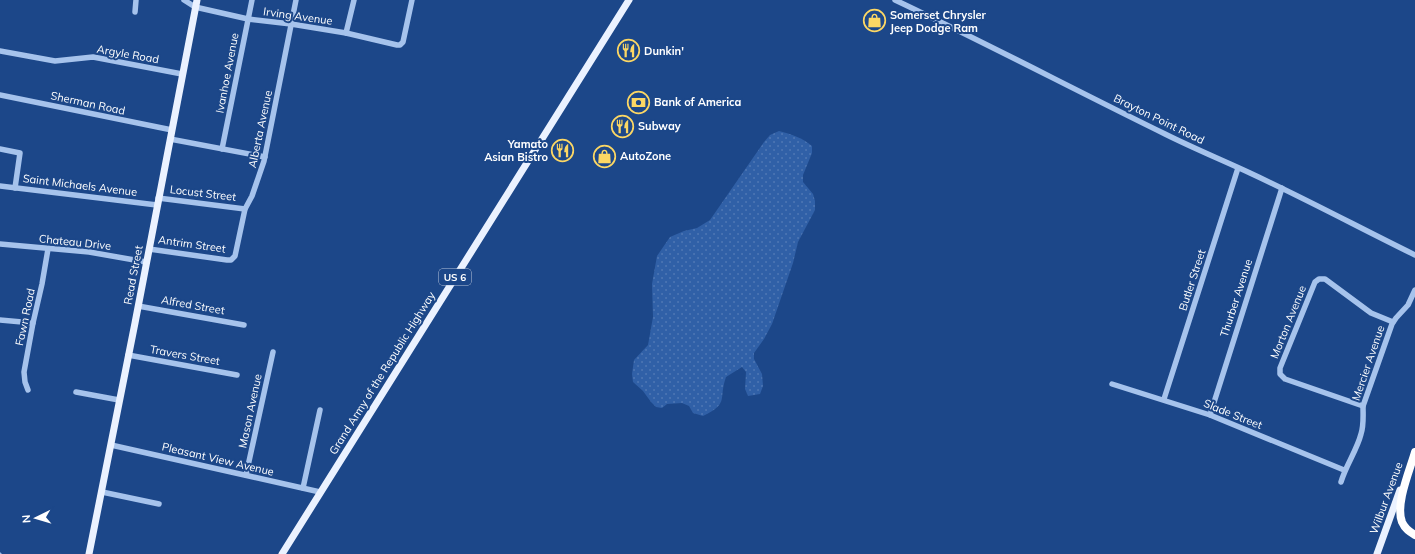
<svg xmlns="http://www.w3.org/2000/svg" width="1415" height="554" font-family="Mulish,sans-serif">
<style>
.grass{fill:url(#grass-dots)}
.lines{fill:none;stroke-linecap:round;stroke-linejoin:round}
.stream{stroke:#99bdee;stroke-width:1.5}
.minor{stroke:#a6c3ec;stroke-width:5.5}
.major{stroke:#ebf2ff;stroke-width:7}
.highway{stroke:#fff;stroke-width:8}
.labels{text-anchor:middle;stroke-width:4;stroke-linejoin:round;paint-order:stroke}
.shield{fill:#1c4789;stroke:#bbc8dc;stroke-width:1}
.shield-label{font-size:10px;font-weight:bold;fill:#fff}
.poi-label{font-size:11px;font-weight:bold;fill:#fff;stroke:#1c4789;text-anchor:start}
.street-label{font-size:11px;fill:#fff;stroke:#1c4789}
</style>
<defs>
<pattern id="grass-dots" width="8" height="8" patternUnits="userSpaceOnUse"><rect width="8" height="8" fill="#3060a7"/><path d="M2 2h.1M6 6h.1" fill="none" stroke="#4f78b4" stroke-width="1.8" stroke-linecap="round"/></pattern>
</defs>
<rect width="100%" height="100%" fill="#1c4789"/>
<path class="grass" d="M 779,131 C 791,134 803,138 812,146 L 812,153 L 803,175 L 803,182 L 813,194 L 815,201 L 815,210 L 798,242 L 793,263 L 772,324 L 764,339 L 754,353 L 754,359 L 762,374 L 763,386 L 760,394 L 748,396 L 745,389 L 746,372 L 742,367 L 726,377 C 718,399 730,403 703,416 L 693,413 L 689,406 L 682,403 L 667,404 L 662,408 L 656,407 L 651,402 L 643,391 L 633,382 L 632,374 L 634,360 L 648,345 L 653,317 L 652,284 L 657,256 L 670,237 L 684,231 L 697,228 L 710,220 L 764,142 L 770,135 Z"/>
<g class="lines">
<path class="stream" d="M 0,553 L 1,554"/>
<g class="minor">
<path d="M 184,0 L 195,7 L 248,19 L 291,24 L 346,33 L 397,45 L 400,45 L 403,42 L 412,0"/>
<path d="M 895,0 C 986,43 1075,90 1165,134 C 1193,148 1222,160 1250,173 C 1306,199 1360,228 1415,255"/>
<path d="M 135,12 L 136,0"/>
<path d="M 346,33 L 354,0"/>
<path d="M 0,51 L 55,61 L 93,57 L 182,74"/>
<path d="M 0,95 L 172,130"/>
<path d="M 170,139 L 265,157"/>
<path d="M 0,149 L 20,153 L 15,188"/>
<path d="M 222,149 L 252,0"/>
<path d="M 0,186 L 157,205"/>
<path d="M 158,198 L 245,209"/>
<path d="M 0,244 L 89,252 L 146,262"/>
<path d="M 149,249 L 227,260 L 231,260 L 235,256 L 245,209 L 252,196 L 264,161 L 296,0"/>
<path d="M 138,306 L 244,325"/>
<path d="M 0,320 L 33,323"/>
<path d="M 128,355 L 237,375"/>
<path d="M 1112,384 L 1210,415 L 1344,470"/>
<path d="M 28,390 L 25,382 L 24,372 L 33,323 L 42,284 L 48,249"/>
<path d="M 76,392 L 119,400"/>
<path d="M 1164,399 L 1238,168"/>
<path d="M 1363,406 L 1285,379 L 1280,374 L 1280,368 L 1315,282 L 1319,279 L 1325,279 L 1371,313 L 1393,322"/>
<path d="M 1210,415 L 1282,188"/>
<path d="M 111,445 L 320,492"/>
<path d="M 246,475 L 273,352"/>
<path d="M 1341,482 C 1346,465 1357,450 1361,434 C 1364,425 1363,415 1363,406 L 1392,324 L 1396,318 L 1408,305 L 1415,290"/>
<path d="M 303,488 L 320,410"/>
<path d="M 102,492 L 159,504"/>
</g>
<g class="major">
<path d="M 89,554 L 135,323 L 197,0"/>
<path d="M 282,554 L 629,0"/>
<path d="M 1377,554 L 1400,490"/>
</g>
<path class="highway" d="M 1415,452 C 1410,470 1395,504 1402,522 C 1405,529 1410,532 1415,535"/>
</g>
<defs>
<symbol id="shop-ring" viewBox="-11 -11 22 22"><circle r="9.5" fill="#1c4789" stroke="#fcd764" stroke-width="1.5"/><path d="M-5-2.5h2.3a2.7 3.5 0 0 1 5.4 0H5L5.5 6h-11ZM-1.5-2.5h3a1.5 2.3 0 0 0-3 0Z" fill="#fcd764"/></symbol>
<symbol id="restaurant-ring" viewBox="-11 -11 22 22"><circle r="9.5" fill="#1c4789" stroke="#fcd764" stroke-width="1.5"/><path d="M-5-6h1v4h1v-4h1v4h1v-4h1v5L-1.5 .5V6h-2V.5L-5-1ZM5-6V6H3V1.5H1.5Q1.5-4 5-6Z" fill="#fcd764"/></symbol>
<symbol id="bank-ring" viewBox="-11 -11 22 22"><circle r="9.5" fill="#1c4789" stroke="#fcd764" stroke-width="1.5"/><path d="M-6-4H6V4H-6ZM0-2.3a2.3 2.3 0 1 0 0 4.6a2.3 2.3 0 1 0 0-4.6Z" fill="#fcd764"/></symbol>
</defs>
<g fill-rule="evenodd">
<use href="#shop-ring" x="862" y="8" width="25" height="25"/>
<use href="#restaurant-ring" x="616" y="38" width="25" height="25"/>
<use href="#bank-ring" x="626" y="90" width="25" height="25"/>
<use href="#restaurant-ring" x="610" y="114" width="25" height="25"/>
<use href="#restaurant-ring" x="550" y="138" width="25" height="25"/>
<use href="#shop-ring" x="592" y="144" width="25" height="25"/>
</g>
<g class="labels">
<rect class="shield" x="439" y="269" width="32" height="16" rx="3"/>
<g class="shield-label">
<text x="455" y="281">US 6</text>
</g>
<g class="poi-label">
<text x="890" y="19">Somerset Chrysler<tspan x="890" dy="13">Jeep Dodge Ram</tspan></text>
<text x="644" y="55">Dunkin'</text>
<text x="654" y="106">Bank of America</text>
<text x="638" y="130">Subway</text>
<text x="548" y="148" text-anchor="end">Yamato<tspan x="548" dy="13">Asian Bistro</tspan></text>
<text x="620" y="160">AutoZone</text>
</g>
<g class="street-label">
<text transform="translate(298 16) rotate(8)" y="4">Irving Avenue</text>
<text transform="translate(128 54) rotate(10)" y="4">Argyle Road</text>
<text transform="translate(227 73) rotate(-79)" y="4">Ivanhoe Avenue</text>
<text transform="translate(88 103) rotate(12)" y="4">Sherman Road</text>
<text transform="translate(1159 119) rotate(26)" y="4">Brayton Point Road</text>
<text transform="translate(260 129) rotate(-78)" y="4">Alberta Avenue</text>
<text transform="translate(80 185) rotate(7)" y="4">Saint Michaels Avenue</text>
<text transform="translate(203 193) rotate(7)" y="4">Locust Street</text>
<text transform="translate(75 242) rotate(6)" y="4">Chateau Drive</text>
<text transform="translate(192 244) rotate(8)" y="4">Antrim Street</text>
<text transform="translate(133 275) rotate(-79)" y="4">Read Street</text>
<text transform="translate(1192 280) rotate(-72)" y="4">Butler Street</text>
<text transform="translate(1236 298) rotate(-72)" y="4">Thurber Avenue</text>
<text transform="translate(193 305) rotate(10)" y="4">Alfred Street</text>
<text transform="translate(25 317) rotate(-78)" y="4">Fawn Road</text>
<text transform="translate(1288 322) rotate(-68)" y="4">Morton Avenue</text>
<text transform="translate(185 355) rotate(10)" y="4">Travers Street</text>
<text transform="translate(1368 363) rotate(-71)" y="4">Mercier Avenue</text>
<text transform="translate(382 373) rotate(-58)" y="4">Grand Army of the Republic Highway</text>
<text transform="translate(250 411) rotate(-78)" y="4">Mason Avenue</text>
<text transform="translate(1233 414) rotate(22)" y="4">Slade Street</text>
<text transform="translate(218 459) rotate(13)" y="4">Pleasant View Avenue</text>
<text transform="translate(1386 498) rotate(-70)" y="4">Wilbur Avenue</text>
</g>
</g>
<g transform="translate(36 518) rotate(265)" stroke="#1c4789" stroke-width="3" paint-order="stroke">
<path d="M0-3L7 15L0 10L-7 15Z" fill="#ffffff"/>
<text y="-6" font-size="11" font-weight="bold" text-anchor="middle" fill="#ffffff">N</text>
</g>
</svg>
